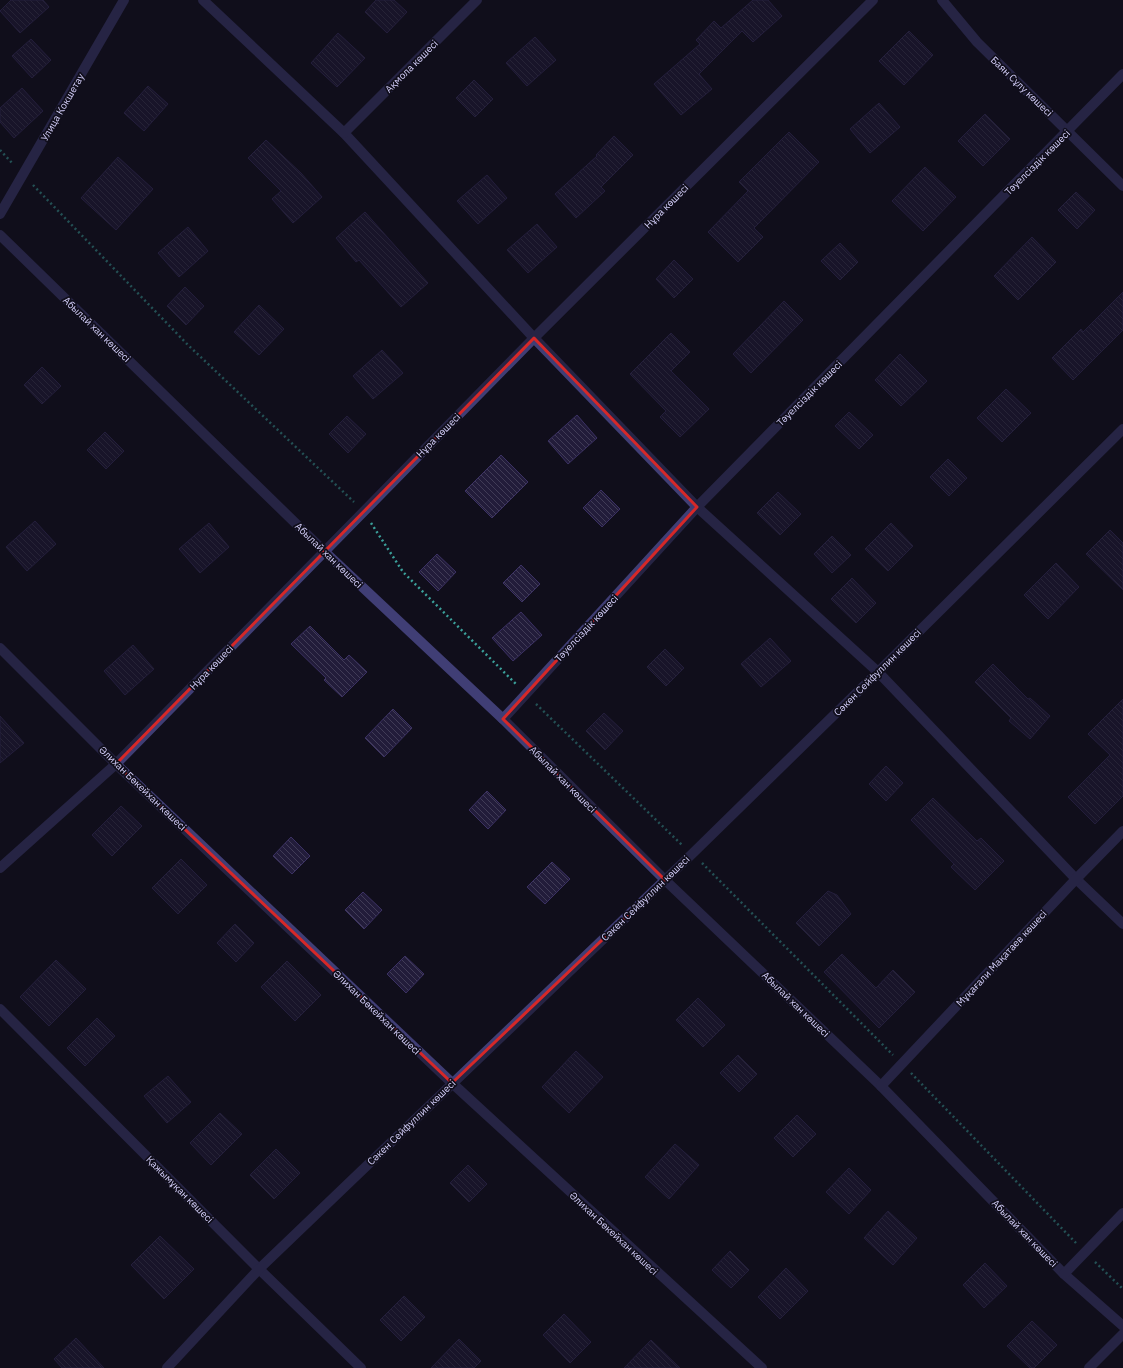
<svg xmlns="http://www.w3.org/2000/svg" width="1123" height="1368" font-family="'IBM Plex Sans',sans-serif">
<style>
.building{fill:url(#building-back-hatch);stroke:#3b3163}
.lines{fill:none;stroke-linecap:round;stroke-linejoin:round}
.path{stroke:#3ba09a;stroke-width:2.5;stroke-dasharray:2 3;stroke-linecap:butt}
.minor{stroke:#403e75;stroke-width:10}
.marked{fill:none;stroke:#d62828;stroke-width:3;stroke-linejoin:round}
.labels{text-anchor:middle;stroke-width:3.5;stroke-linejoin:round;paint-order:stroke}
.street-label{font-size:10px;fill:#d3cef9;stroke:#100e1b}
</style>
<defs>
<pattern id="building-back-hatch" width="6" height="6" patternUnits="userSpaceOnUse"><rect width="6" height="6" fill="#221c3a"/><path d="M-1 5l2 2M0 0l6 6M5-1l2 2" fill="none" stroke="#413c57"/></pattern>
</defs>
<rect width="100%" height="100%" fill="#100e1b"/>
<g class="building">
<path d="M 11,0 L 43,0 L 49,7 L 20,33 L 0,11 Z"/>
<path d="M 376,0 L 394,0 L 407,12 L 387,33 L 365,12 Z"/>
<path d="M 753,0 L 768,0 L 782,16 L 753,42 L 742,31 L 699,74 L 712,89 L 681,115 L 654,84 L 700,44 L 696,40 L 714,21 L 721,28 Z"/>
<path d="M 909,31 L 933,55 L 904,85 L 879,61 Z"/>
<path d="M 338,33 L 365,58 L 337,87 L 311,63 Z"/>
<path d="M 535,37 L 556,60 L 527,86 L 506,63 Z"/>
<path d="M 31,39 L 51,60 L 32,78 L 12,56 Z"/>
<path d="M 474,80 L 493,99 L 475,117 L 456,98 Z"/>
<path d="M 148,86 L 168,104 L 144,131 L 124,113 Z"/>
<path d="M 22,88 L 43,111 L 14,138 L 0,122 L 0,108 Z"/>
<path d="M 879,103 L 900,127 L 870,153 L 850,129 Z"/>
<path d="M 985,114 L 1010,139 L 983,166 L 958,141 Z"/>
<path d="M 789,132 L 819,162 L 754,228 L 763,237 L 738,262 L 708,232 L 748,191 L 739,182 Z"/>
<path d="M 614,136 L 633,155 L 601,187 L 605,191 L 576,218 L 555,194 L 597,156 L 596,155 Z"/>
<path d="M 266,140 L 301,173 L 322,197 L 293,223 L 272,199 L 281,191 L 248,158 Z"/>
<path d="M 118,157 L 153,189 L 116,230 L 81,198 Z"/>
<path d="M 925,167 L 956,197 L 923,231 L 892,201 Z"/>
<path d="M 487,175 L 507,198 L 478,224 L 457,201 Z"/>
<path d="M 1076,192 L 1095,210 L 1077,229 L 1058,210 Z"/>
<path d="M 365,212 L 428,283 L 401,307 L 359,260 L 356,262 L 336,238 Z"/>
<path d="M 537,224 L 557,247 L 528,273 L 507,250 Z"/>
<path d="M 188,227 L 208,251 L 179,277 L 158,253 Z"/>
<path d="M 1032,237 L 1056,262 L 1018,300 L 994,276 Z"/>
<path d="M 840,243 L 858,262 L 840,280 L 821,261 Z"/>
<path d="M 674,260 L 693,279 L 674,298 L 656,279 Z"/>
<path d="M 185,287 L 204,306 L 186,325 L 167,306 Z"/>
<path d="M 1123,292 L 1123,330 L 1073,380 L 1052,358 L 1081,329 L 1083,332 Z"/>
<path d="M 784,301 L 803,320 L 751,373 L 733,354 Z"/>
<path d="M 259,305 L 284,329 L 259,355 L 234,332 Z"/>
<path d="M 671,333 L 690,352 L 671,371 L 709,409 L 680,437 L 660,417 L 666,411 L 630,374 Z"/>
<path d="M 382,350 L 403,373 L 373,399 L 353,376 Z"/>
<path d="M 900,354 L 927,381 L 901,406 L 875,380 Z"/>
<path d="M 42,367 L 61,386 L 42,404 L 24,385 Z"/>
<path d="M 1006,389 L 1031,413 L 1002,442 L 977,418 Z"/>
<path d="M 849,412 L 873,435 L 859,449 L 835,426 Z"/>
<path d="M 577,415 L 597,438 L 568,464 L 548,441 Z"/>
<path d="M 347,416 L 366,434 L 348,453 L 329,434 Z"/>
<path d="M 105,432 L 124,451 L 106,469 L 87,450 Z"/>
<path d="M 501,455 L 528,482 L 492,518 L 465,491 Z"/>
<path d="M 948,459 L 967,478 L 949,496 L 930,477 Z"/>
<path d="M 601,490 L 620,509 L 602,527 L 583,508 Z"/>
<path d="M 778,492 L 801,514 L 780,535 L 757,513 Z"/>
<path d="M 35,521 L 56,544 L 27,571 L 6,547 Z"/>
<path d="M 209,523 L 229,547 L 200,573 L 179,549 Z"/>
<path d="M 891,523 L 913,546 L 888,571 L 865,549 Z"/>
<path d="M 1110,530 L 1123,543 L 1123,590 L 1086,554 Z"/>
<path d="M 832,536 L 851,555 L 832,573 L 814,554 Z"/>
<path d="M 437,554 L 456,572 L 438,591 L 419,572 Z"/>
<path d="M 1056,563 L 1079,587 L 1048,619 L 1024,595 Z"/>
<path d="M 521,565 L 540,584 L 522,602 L 503,583 Z"/>
<path d="M 852,578 L 876,603 L 856,623 L 831,599 Z"/>
<path d="M 521,612 L 542,635 L 513,661 L 492,638 Z"/>
<path d="M 310,626 L 344,660 L 349,655 L 367,672 L 342,697 L 324,680 L 326,678 L 291,644 Z"/>
<path d="M 770,638 L 791,661 L 761,687 L 741,664 Z"/>
<path d="M 133,645 L 154,669 L 125,695 L 104,671 Z"/>
<path d="M 665,649 L 684,668 L 666,686 L 647,667 Z"/>
<path d="M 993,664 L 1028,699 L 1030,698 L 1050,716 L 1030,739 L 1009,721 L 1011,718 L 975,682 Z"/>
<path d="M 1123,699 L 1123,796 L 1095,824 L 1068,797 L 1110,755 L 1088,734 Z"/>
<path d="M 393,709 L 412,728 L 384,757 L 365,738 Z"/>
<path d="M 604,713 L 623,731 L 605,750 L 586,731 Z"/>
<path d="M 0,716 L 24,743 L 0,763 Z"/>
<path d="M 886,766 L 903,783 L 886,801 L 869,784 Z"/>
<path d="M 487,791 L 506,810 L 488,829 L 469,810 Z"/>
<path d="M 933,798 L 977,841 L 981,838 L 1004,861 L 975,890 L 951,867 L 954,864 L 911,820 Z"/>
<path d="M 121,806 L 142,826 L 112,856 L 92,835 Z"/>
<path d="M 291,837 L 310,856 L 292,874 L 273,856 Z"/>
<path d="M 181,859 L 207,885 L 178,914 L 152,888 Z"/>
<path d="M 552,862 L 570,879 L 545,904 L 527,887 Z"/>
<path d="M 828,891 L 837,895 L 851,914 L 819,946 L 796,923 Z"/>
<path d="M 363,892 L 382,910 L 364,929 L 345,910 Z"/>
<path d="M 235,924 L 254,943 L 236,962 L 217,943 Z"/>
<path d="M 842,954 L 876,988 L 893,970 L 915,992 L 879,1028 L 824,972 Z"/>
<path d="M 405,956 L 424,974 L 406,993 L 387,974 Z"/>
<path d="M 56,960 L 86,989 L 49,1026 L 20,997 Z"/>
<path d="M 287,961 L 321,995 L 295,1021 L 261,987 Z"/>
<path d="M 698,998 L 725,1025 L 703,1047 L 676,1020 Z"/>
<path d="M 97,1018 L 115,1036 L 85,1066 L 67,1048 Z"/>
<path d="M 576,1051 L 603,1077 L 569,1113 L 542,1087 Z"/>
<path d="M 738,1055 L 757,1074 L 739,1092 L 720,1073 Z"/>
<path d="M 168,1076 L 191,1102 L 167,1123 L 144,1096 Z"/>
<path d="M 220,1113 L 242,1134 L 211,1165 L 190,1143 Z"/>
<path d="M 797,1115 L 816,1134 L 793,1157 L 774,1138 Z"/>
<path d="M 675,1144 L 699,1165 L 669,1199 L 645,1177 Z"/>
<path d="M 276,1149 L 300,1173 L 274,1199 L 250,1175 Z"/>
<path d="M 468,1165 L 487,1184 L 469,1202 L 450,1183 Z"/>
<path d="M 849,1168 L 871,1190 L 849,1214 L 826,1192 Z"/>
<path d="M 888,1211 L 917,1238 L 893,1265 L 864,1238 Z"/>
<path d="M 160,1236 L 194,1269 L 164,1299 L 131,1265 Z"/>
<path d="M 730,1251 L 749,1270 L 731,1288 L 712,1270 Z"/>
<path d="M 985,1263 L 1007,1286 L 984,1308 L 963,1285 Z"/>
<path d="M 786,1268 L 808,1291 L 780,1319 L 758,1297 Z"/>
<path d="M 404,1296 L 425,1317 L 401,1341 L 380,1320 Z"/>
<path d="M 564,1314 L 591,1342 L 570,1363 L 543,1335 Z"/>
<path d="M 1032,1321 L 1057,1345 L 1034,1368 L 1030,1368 L 1007,1346 Z"/>
<path d="M 76,1338 L 104,1368 L 62,1368 L 54,1359 Z"/>
<path d="M 459,1339 L 481,1361 L 474,1368 L 431,1368 Z"/>
<path d="M 651,1340 L 680,1368 L 624,1368 Z"/>
</g>
<g class="lines">
<g class="path">
<path d="M 0,150 L 13,164"/>
<path d="M 33,185 L 188,345 L 354,502"/>
<path d="M 371,523 L 403,572 L 517,685"/>
<path d="M 536,704 L 682,845"/>
<path d="M 702,863 L 893,1055"/>
<path d="M 911,1073 L 1076,1243"/>
<path d="M 1095,1262 L 1123,1289"/>
</g>
<g class="minor">
<path d="M 203,0 L 344,133 L 534,338 L 697,507 L 878,672 L 1076,879 L 1123,924"/>
<path d="M 942,0 L 977,42 L 1123,186"/>
<path d="M 344,133 L 477,0"/>
<path d="M 0,214 L 124,0"/>
<path d="M 0,235 L 324,551 L 503,719 L 665,880 L 881,1086 L 1064,1274 L 1123,1326"/>
<path d="M 0,648 L 116,764 L 452,1083 L 762,1368"/>
<path d="M 503,719 L 697,507 L 1123,74"/>
<path d="M 0,868 L 116,764 L 534,338 L 873,0"/>
<path d="M 0,1009 L 259,1269 L 361,1368"/>
<path d="M 881,1086 L 1076,879 L 1123,831"/>
<path d="M 1064,1274 L 1123,1213"/>
<path d="M 167,1368 L 259,1269 L 692,854 L 878,672 L 1123,429"/>
<path d="M 1089,1368 L 1123,1334"/>
</g>
</g>
<path d="M0 0H1123V1368H0ZM 534,338 L 697,507 L 503,719 L 665,880 L 452,1083 L 116,764 Z" fill="#100e1b" fill-opacity=".55" fill-rule="evenodd"/>
<path class="marked" d="M 534,338 L 697,507 L 503,719 L 665,880 L 452,1083 L 116,764 Z"/>
<g class="labels">
<g class="street-label">
<text transform="translate(411 66) rotate(-45)" y="4">Ақмола көшесі</text>
<text transform="translate(1022 86) rotate(44)" y="4">Баян Сұлу көшесі</text>
<text transform="translate(62 107) rotate(-60)" y="4">Улица Кокшетау</text>
<text transform="translate(1037 162) rotate(-45)" y="4">Тәуелсіздік көшесі</text>
<text transform="translate(666 206) rotate(-45)" y="4">Нұра көшесі</text>
<text transform="translate(97 329) rotate(44)" y="4">Абылай хан көшесі</text>
<text transform="translate(809 393) rotate(-45)" y="4">Тәуелсіздік көшесі</text>
<text transform="translate(438 435) rotate(-45)" y="4">Нұра көшесі</text>
<text transform="translate(329 555) rotate(44)" y="4">Абылай хан көшесі</text>
<text transform="translate(586 628) rotate(-47)" y="4">Тәуелсіздік көшесі</text>
<text transform="translate(211 667) rotate(-46)" y="4">Нұра көшесі</text>
<text transform="translate(877 672) rotate(-45)" y="4">Сәкен Сейфуллин көшесі</text>
<text transform="translate(563 779) rotate(45)" y="4">Абылай хан көшесі</text>
<text transform="translate(143 788) rotate(44)" y="4">Әлихан Бөкейхан көшесі</text>
<text transform="translate(645 898) rotate(-44)" y="4">Сәкен Сейфуллин көшесі</text>
<text transform="translate(1001 958) rotate(-47)" y="4">Мұқағали Мақатаев көшесі</text>
<text transform="translate(796 1004) rotate(44)" y="4">Абылай хан көшесі</text>
<text transform="translate(377 1012) rotate(44)" y="4">Әлихан Бөкейхан көшесі</text>
<text transform="translate(411 1122) rotate(-44)" y="4">Сәкен Сейфуллин көшесі</text>
<text transform="translate(180 1189) rotate(45)" y="4">Қажымұқан көшесі</text>
<text transform="translate(614 1233) rotate(43)" y="4">Әлихан Бөкейхан көшесі</text>
<text transform="translate(1025 1233) rotate(46)" y="4">Абылай хан көшесі</text>
</g>
</g>
</svg>
